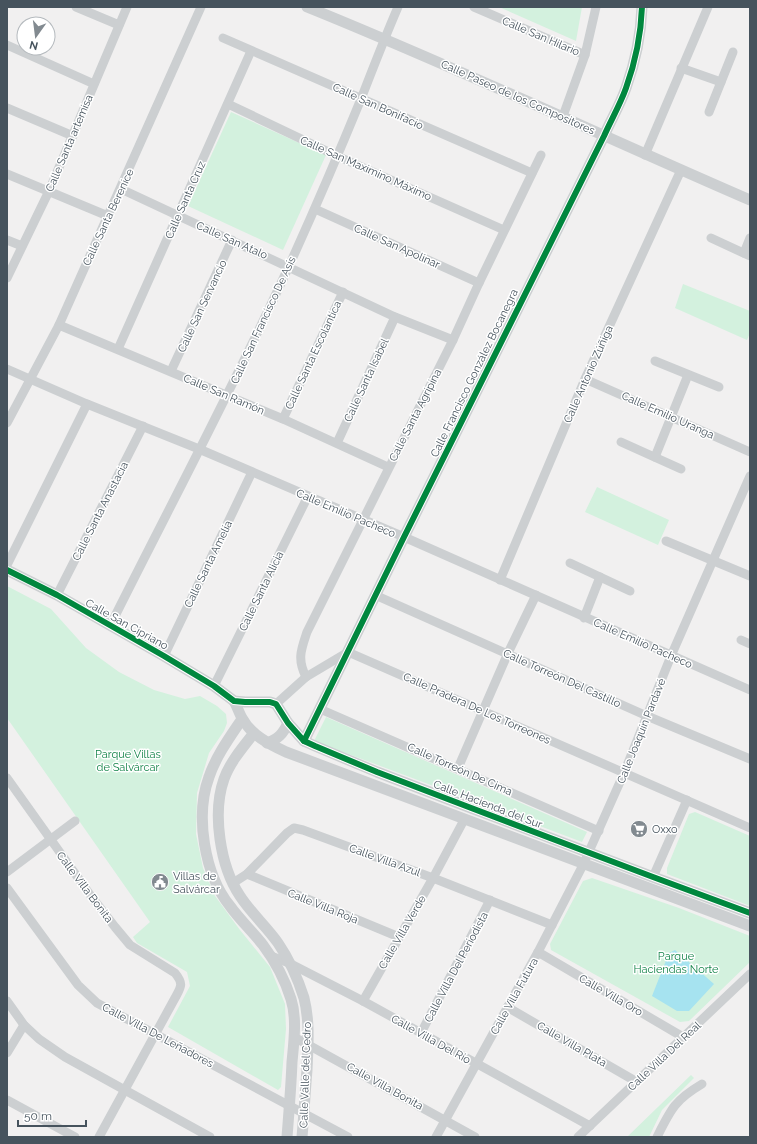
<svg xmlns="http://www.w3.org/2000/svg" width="757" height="1144" font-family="Raleway,sans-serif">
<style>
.green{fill:#d3f1de}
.water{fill:#a6e3f0}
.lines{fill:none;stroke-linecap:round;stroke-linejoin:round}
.minor{stroke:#cccfd1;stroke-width:9}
.tertiary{stroke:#cccfd1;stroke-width:11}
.cycleway-casing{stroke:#fff;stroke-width:8}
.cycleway{stroke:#00873e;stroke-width:6}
.labels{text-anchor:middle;stroke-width:3;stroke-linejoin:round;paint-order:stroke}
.street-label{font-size:11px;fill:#46535d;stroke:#fff}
.park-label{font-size:11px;fill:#128348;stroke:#fff}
.poi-label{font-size:11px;fill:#46535d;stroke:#fff;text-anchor:start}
</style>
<rect width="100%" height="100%" fill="#f1f0f0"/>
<g class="green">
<path d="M 500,7 L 582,7 L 576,41 L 499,7 Z"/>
<path d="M 231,112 L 326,155 L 283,250 L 188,206 Z"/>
<path d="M 683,284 L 750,311 L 750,333 L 747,340 L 675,308 Z"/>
<path d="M 597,487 L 669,520 L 658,545 L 585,512 Z"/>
<path d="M 7,586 L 51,609 L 86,648 L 119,672 L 154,690 L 185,699 L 200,696 L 217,706 L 226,714 L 227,723 L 224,731 L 209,753 L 197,793 L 196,834 L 203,868 L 215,896 L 240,930 L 270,967 L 285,1004 L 286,1029 L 281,1087 L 278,1090 L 168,1027 L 190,986 L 187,972 L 137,943 L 133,937 L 150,922 L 7,718 Z"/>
<path d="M 326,717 L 587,832 L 582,842 L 314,741 Z"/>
<path d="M 695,812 L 750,836 L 750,906 L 667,874 L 667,868 L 689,814 Z"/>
<path d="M 592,878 L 679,908 L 750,936 L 750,962 L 689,1021 L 680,1022 L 551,950 L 550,944 L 583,881 Z"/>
<path d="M 691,1075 L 694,1078 L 662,1110 L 649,1137 L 627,1137 Z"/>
</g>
<path class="water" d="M 675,950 L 714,984 L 689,1011 L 677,1011 L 652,996 L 669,953 Z"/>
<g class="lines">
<g class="minor">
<path d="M 76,7 L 119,25"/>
<path d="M 474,7 L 585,55"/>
<path d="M 223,38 L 532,173"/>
<path d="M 7,45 L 94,84"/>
<path d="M 681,68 L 721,82"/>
<path d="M 228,104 L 337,156 L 504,230"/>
<path d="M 7,108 L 73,136"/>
<path d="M 709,112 L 733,52"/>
<path d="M 563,116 L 585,55 L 596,7"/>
<path d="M 645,155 L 708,7"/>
<path d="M 7,174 L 108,216"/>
<path d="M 121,189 L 395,317 L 453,340"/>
<path d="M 315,209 L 479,283"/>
<path d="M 711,238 L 750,256"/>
<path d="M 7,240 L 22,246"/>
<path d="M 744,253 L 750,238"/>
<path d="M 7,278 L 49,191 L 127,7"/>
<path d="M 59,325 L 283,419 L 388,467"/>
<path d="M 118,349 L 251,51"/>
<path d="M 655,361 L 719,387"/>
<path d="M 7,369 L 87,404 L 199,449 L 404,537 L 750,690"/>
<path d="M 171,371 L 232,240"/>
<path d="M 585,379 L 750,452"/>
<path d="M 283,419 L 343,292"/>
<path d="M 7,423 L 59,325 L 201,7"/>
<path d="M 621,442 L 681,469"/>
<path d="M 337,443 L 395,317"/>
<path d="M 655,457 L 688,375"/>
<path d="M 666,541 L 750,576"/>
<path d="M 570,563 L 630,591"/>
<path d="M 7,565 L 87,404"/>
<path d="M 500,580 L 585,379 L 681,170"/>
<path d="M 57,595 L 143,426"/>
<path d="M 375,595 L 647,716 L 750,759"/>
<path d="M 584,618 L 600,577"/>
<path d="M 110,626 C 170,506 233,388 289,266 C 314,211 338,155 361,99 C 373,68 385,37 398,7"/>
<path d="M 741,640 L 750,644"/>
<path d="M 164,656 L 252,472"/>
<path d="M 306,677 C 297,659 301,650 307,632 L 453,340 L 479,283 L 541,155"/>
<path d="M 214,686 L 308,496"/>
<path d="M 276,704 L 306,677 L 348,652 L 750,828"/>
<path d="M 320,709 L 599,831"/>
<path d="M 458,768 L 508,653 L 536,595"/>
<path d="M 7,778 L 91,896 L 115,927 L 130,945 L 175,973 C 184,984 181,987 175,998 L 99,1137"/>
<path d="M 7,872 L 75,821"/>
<path d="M 247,874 L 399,937"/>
<path d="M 653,877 L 687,800"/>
<path d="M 233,883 L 247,874 L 287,833 L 294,828 L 303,830 L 433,878 L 552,925"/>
<path d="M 7,888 L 78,985 L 97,1003 L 348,1137"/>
<path d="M 538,952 L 683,1037"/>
<path d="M 271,956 L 289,963 L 363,1001 L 590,1126"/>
<path d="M 7,1001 L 24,1025 L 39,1039 L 65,1057 L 210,1137"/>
<path d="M 363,1001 L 433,878 L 464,820"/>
<path d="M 507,1007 L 637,1082"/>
<path d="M 421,1033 L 490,900"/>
<path d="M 294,1037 L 475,1137"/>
<path d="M 7,1053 L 24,1025"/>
<path d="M 7,1100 L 75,1137"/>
<path d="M 436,1137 L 538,952 L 583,865 L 624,773 L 671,656 L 750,476"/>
<path d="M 578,1137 L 750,974"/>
<path d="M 657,1137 C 671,1109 675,1100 702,1084"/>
</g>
<g class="tertiary">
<path d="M 307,7 C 456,67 602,136 750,200"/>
<path d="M 7,570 L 57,595 L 164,656 L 214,686 L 234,701 L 245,702 L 270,702 L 276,704 L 288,723 L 304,741 L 315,746 L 377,772 L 466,806 L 653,877 L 750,913"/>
<path d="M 234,701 C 237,706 239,713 242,718 C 251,735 269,744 286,752 L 750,926"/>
<path d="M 242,719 C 230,737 216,756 209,777 C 195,815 204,874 230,906 C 240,920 253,932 263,945 C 275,961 285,980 291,999 C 297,1018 294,1041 292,1062 C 291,1087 289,1112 287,1137"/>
<path d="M 254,733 C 243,747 230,762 224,779 C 212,813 220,866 240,896 C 251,913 267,927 278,943 C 289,959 298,979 304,998 C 310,1022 308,1046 307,1070 C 305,1093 304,1115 302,1137"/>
<path d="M 304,741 L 404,537 L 604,136 C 611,120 620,105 626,88 C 635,63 641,34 642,7"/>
<path d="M 267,743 C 278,739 283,734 288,723"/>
</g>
<defs>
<g id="cycleway">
<path d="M 7,570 L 57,595 L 164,656 L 214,686 L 234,701 L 245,702 L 270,702 L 276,704 L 288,723 L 304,741 L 315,746 L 377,772 L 466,806 L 653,877 L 750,913"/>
<path d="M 304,741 L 404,537 L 604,136 C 611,120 620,105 626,88 C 635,63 641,34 642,7"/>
</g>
</defs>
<use href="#cycleway" class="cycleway-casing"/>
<use href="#cycleway" class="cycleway"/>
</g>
<defs>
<symbol id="supermarket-disc" viewBox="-11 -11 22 22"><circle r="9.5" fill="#828a90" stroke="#fff"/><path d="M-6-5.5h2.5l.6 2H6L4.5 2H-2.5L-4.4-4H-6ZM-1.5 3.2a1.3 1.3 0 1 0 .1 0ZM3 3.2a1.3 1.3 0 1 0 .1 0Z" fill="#fff"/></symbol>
<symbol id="civic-disc" viewBox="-11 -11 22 22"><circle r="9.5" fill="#828a90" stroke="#fff"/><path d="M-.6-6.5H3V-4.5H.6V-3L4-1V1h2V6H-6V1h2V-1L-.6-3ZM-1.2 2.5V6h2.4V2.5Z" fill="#fff"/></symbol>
</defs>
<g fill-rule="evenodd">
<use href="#supermarket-disc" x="629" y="819" width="20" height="20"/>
<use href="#civic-disc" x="150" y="872" width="20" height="20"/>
</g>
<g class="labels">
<g class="street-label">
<text transform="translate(541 36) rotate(23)" y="4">Calle San Hilario</text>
<text transform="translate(518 97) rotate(24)" y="4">Calle Paseo de los Compositores</text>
<text transform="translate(378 106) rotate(24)" y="4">Calle San Bonifacio</text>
<text transform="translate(69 143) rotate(-67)" y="4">Calle Santa artemisa</text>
<text transform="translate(366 168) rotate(24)" y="4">Calle San Maximino Máximo</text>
<text transform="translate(185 200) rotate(-66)" y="4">Calle Santa Cruz</text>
<text transform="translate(108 217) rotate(-65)" y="4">Calle Santa Berenice</text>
<text transform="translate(232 240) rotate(24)" y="4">Calle San Atalo</text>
<text transform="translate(397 246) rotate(24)" y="4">Calle San Apolinar</text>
<text transform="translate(202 306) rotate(-65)" y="4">Calle San Servancio</text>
<text transform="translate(263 320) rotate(-65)" y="4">Calle San Francisco De Asís</text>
<text transform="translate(313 355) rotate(-65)" y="4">Calle Santa Escolantica</text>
<text transform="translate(474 373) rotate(-64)" y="4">Calle Francisco González Bocanegra</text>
<text transform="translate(588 374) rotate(-66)" y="4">Calle Antonio Zúñiga</text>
<text transform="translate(366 380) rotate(-65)" y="4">Calle Santa Isabel</text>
<text transform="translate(224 394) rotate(23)" y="4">Calle San Ramón</text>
<text transform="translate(415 415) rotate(-63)" y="4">Calle Santa Agripina</text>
<text transform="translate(668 415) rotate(24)" y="4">Calle Emilio Uranga</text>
<text transform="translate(100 511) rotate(-63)" y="4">Calle Santa Anastacia</text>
<text transform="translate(346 513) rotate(23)" y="4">Calle Emilio Pacheco</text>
<text transform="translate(208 564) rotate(-64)" y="4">Calle Santa Amelía</text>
<text transform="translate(261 591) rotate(-64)" y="4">Calle Santa Alicia</text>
<text transform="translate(127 624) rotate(29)" y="4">Calle San Cipriano</text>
<text transform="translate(643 643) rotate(24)" y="4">Calle Emilio Pacheco</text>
<text transform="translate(562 678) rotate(24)" y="4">Calle Torreón Del Castillo</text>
<text transform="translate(477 708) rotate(24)" y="4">Calle Pradera De Los Torreones</text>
<text transform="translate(641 731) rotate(-68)" y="4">Calle Joaquín Pardavé</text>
<text transform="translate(460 769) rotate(24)" y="4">Calle Torreón De Cima</text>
<text transform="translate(488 804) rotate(21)" y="4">Calle Hacienda del Sur</text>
<text transform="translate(385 860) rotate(20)" y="4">Calle Villa Azul</text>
<text transform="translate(85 887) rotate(53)" y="4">Calle Villa Bonita</text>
<text transform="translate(323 906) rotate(22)" y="4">Calle Villa Roja</text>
<text transform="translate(402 932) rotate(-60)" y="4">Calle Villa Verde</text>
<text transform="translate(456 967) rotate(-62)" y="4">Calle Villa Del Periodista</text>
<text transform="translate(611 995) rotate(30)" y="4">Calle Villa Oro</text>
<text transform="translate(514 996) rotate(-61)" y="4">Calle Villa Futura</text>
<text transform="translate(158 1035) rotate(28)" y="4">Calle Villa De Leñadores</text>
<text transform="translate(431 1039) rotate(29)" y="4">Calle Villa Del Río</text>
<text transform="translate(572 1044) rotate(30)" y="4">Calle Villa Plata</text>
<text transform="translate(664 1056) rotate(-43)" y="4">Calle Villa Del Real</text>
<text transform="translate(305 1075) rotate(-88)" y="4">Calle Valle del Cedro</text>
<text transform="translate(385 1086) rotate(29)" y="4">Calle Villa Bonita</text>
</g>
<g class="park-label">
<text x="128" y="758">Parque Villas<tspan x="128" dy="13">de Salvárcar</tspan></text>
<text x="676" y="960">Parque<tspan x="676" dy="13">Haciendas Norte</tspan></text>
</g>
<g class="poi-label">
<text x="652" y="833">Oxxo</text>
<text x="173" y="880">Villas de<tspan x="173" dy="13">Salvárcar</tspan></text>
</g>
</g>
<rect width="757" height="1144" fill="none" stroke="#46535d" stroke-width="16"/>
<g transform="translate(36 36) rotate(194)"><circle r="19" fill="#ffffff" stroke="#b5babe"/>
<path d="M0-3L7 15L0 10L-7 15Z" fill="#828a90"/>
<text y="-6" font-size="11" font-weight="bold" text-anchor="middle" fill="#46535d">N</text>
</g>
<path d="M18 1120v6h68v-6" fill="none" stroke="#46535d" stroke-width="2"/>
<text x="24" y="1120" font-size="12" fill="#46535d" stroke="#ffffff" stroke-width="3" paint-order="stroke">50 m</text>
</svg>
